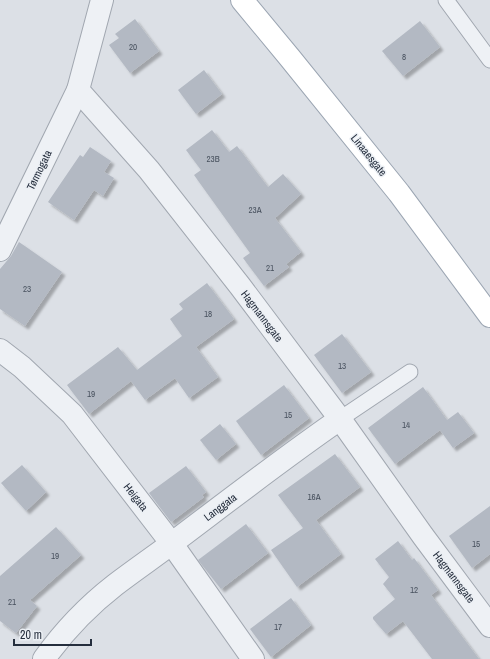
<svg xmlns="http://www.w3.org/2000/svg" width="490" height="659" font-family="'Archivo Narrow',sans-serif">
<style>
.building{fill:#b3b9c3;filter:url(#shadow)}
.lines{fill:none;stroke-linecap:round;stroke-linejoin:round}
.service-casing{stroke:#a1a7b0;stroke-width:17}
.minor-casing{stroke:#a1a7b0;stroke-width:24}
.primary-casing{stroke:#9ba5b2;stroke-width:24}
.service{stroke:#eef1f5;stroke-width:15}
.minor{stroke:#eef1f5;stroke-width:22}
.primary{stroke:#fff;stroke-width:22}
.labels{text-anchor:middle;stroke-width:3;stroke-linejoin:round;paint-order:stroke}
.number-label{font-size:9px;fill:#48515e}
.street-label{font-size:11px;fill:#252e3d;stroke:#ebeff4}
</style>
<defs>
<filter id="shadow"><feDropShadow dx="3.5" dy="3.5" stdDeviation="1" flood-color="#0004"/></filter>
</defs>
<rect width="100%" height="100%" fill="#dce0e6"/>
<g class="building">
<path d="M 135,19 L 159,51 L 130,73 L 109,45 L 119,38 L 115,34 Z"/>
<path d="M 420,21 L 440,47 L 403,76 L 382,51 Z"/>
<path d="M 204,70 L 222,94 L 196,114 L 178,90 Z"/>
<path d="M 212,130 L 229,152 L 237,146 L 268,187 L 283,174 L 301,194 L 275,218 L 301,252 L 286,264 L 289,267 L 264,286 L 243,258 L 250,253 L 194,175 L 201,170 L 186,150 Z"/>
<path d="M 90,147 L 111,161 L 104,172 L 114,178 L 103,196 L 94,190 L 74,220 L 48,202 L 80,155 L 83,157 Z"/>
<path d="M 19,242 L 62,272 L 25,326 L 0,309 L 0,269 L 11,256 Z"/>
<path d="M 207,283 L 234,319 L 196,347 L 218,377 L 189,398 L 175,378 L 145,400 L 131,381 L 89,414 L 67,385 L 118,347 L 137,370 L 182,336 L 170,319 L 183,309 L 179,304 Z"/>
<path d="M 342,334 L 371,372 L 342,393 L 314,355 Z"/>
<path d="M 284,385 L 309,418 L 261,455 L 236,421 Z"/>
<path d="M 423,387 L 447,420 L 458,412 L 474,433 L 453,448 L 440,430 L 395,464 L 368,428 Z"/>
<path d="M 220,424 L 236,444 L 216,460 L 200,440 Z"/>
<path d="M 335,454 L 360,487 L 316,520 L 341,554 L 297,587 L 271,550 L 303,528 L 278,495 Z"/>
<path d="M 22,465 L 46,492 L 26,511 L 1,483 Z"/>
<path d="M 186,466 L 206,492 L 202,495 L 204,497 L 171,522 L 149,493 Z"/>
<path d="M 490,506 L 490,554 L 472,568 L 449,536 Z"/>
<path d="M 246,524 L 268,553 L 221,589 L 198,560 Z"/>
<path d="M 56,527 L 81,555 L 30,600 L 37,606 L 16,633 L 0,621 L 0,576 Z"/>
<path d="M 398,541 L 412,560 L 414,558 L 438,590 L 431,595 L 479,659 L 432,659 L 403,621 L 386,634 L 373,619 L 373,617 L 395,599 L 383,584 L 389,577 L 375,559 Z"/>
<path d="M 291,598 L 311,625 L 271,657 L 250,629 Z"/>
</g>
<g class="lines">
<defs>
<g id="service">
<path d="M 446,0 L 490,60"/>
<path d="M 340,419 L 410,372"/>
</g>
<g id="minor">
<path d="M 102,0 L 78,90 L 149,170 L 240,286 L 340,419 L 423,536 L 490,626"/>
<path d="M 0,250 L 78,90"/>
<path d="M 0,350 L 22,367 L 72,414 L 172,544 L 253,659"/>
<path d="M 44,659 C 64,631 88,606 115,585 C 136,569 158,554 179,538 C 232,498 285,457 340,419"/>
</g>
<path id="primary" d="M 242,0 L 290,58 L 399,193 L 490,316"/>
</defs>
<use href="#service" class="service-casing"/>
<use href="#minor" class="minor-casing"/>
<use href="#primary" class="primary-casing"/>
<use href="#service" class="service"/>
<use href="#minor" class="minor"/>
<use href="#primary" class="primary"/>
</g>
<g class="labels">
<g class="number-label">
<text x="133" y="50">20</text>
<text x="404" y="60">8</text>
<text x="213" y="162">23B</text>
<text x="255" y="213">23A</text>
<text x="270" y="271">21</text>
<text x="27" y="292">23</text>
<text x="208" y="317">18</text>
<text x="342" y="369">13</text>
<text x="91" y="397">19</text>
<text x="288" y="418">15</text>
<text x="406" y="428">14</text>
<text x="314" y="500">16A</text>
<text x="476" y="547">15</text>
<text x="55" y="559">19</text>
<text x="414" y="593">12</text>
<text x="12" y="605">21</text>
<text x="278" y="630">17</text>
</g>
<g class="street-label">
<text transform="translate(369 155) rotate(51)" y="4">Linaaesgate</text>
<text transform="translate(39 170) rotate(-64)" y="4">Tørmogata</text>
<text transform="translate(262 316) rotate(53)" y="4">Hagmannsgate</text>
<text transform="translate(136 497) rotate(52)" y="4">Heigata</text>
<text transform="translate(220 507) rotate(-37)" y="4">Langgata</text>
<text transform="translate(454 577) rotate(53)" y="4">Hagmannsgate</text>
</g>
</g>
<path d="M14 639v6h77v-6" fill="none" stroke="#252e3d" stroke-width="2"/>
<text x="20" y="639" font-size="12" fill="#252e3d" stroke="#ebeff4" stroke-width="3" paint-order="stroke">20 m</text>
</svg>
